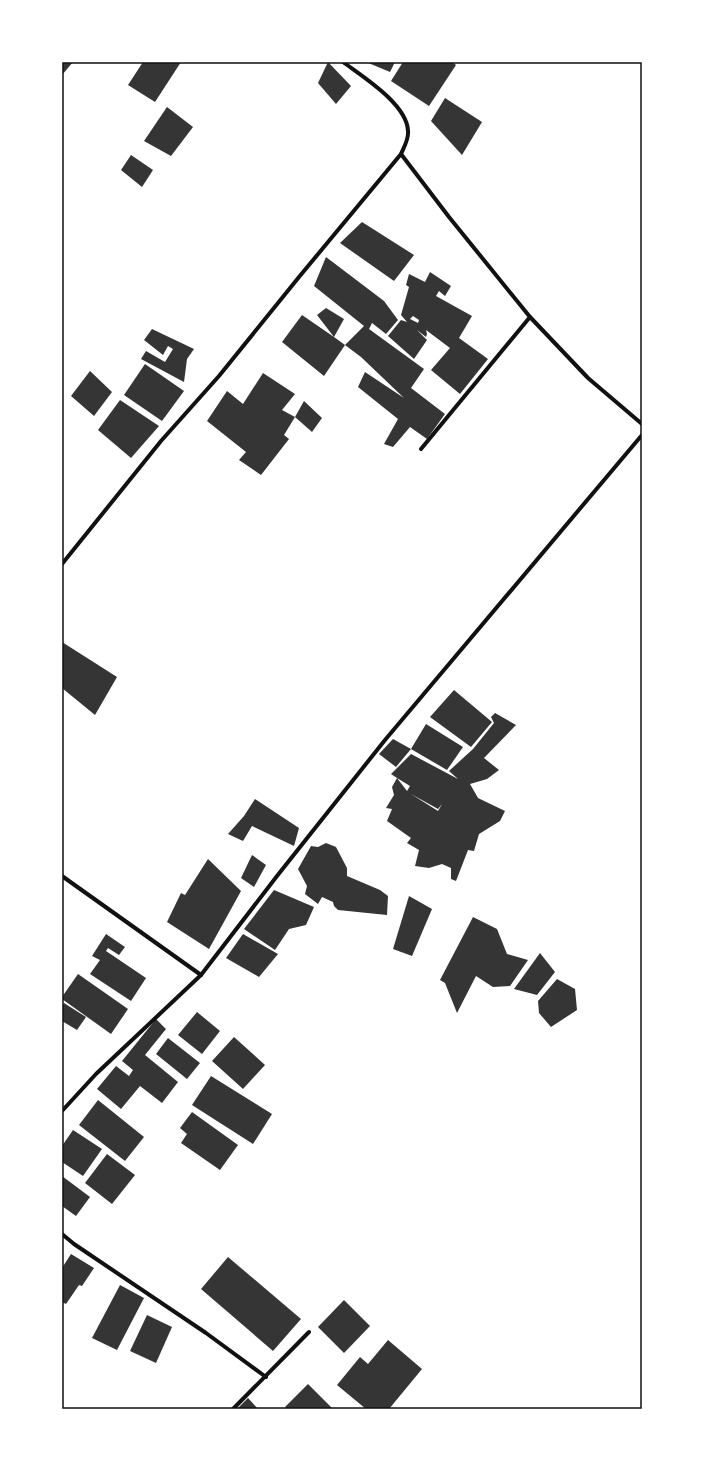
<svg xmlns="http://www.w3.org/2000/svg" width="704" height="1471" font-family="'Source Sans 3',sans-serif">
<style>
.building{fill:#353535;fill-rule:evenodd}
.lines{fill:none;stroke-linecap:round;stroke-linejoin:round}
.minor{stroke:#111;stroke-width:4}
.neatline{fill:none;stroke:#111;stroke-width:1.5}
</style>
<rect width="100%" height="100%" fill="#fff"/>
<g class="building">
<path d="M 62,62 L 73,62 L 62,75 Z"/>
<path d="M 143,62 L 181,62 L 155,102 L 128,85 Z"/>
<path d="M 328,62 L 351,86 L 336,104 L 318,83 Z"/>
<path d="M 366,62 L 395,62 L 390,72 Z"/>
<path d="M 403,62 L 452,62 L 456,65 L 429,106 L 391,81 Z"/>
<path d="M 445,98 L 482,122 L 462,155 L 431,121 Z"/>
<path d="M 167,107 L 193,127 L 171,156 L 144,141 Z"/>
<path d="M 131,155 L 153,170 L 142,187 L 121,170 Z"/>
<path d="M 362,222 L 414,255 L 394,281 L 340,243 Z"/>
<path d="M 326,257 L 384,301 L 398,320 L 386,334 L 372,323 L 369,329 L 424,369 L 411,388 L 445,414 L 427,439 L 410,427 L 393,447 L 384,444 L 398,419 L 358,387 L 365,372 L 404,398 L 361,357 L 345,345 L 364,326 L 314,286 Z"/>
<path d="M 430,272 L 451,286 L 445,296 L 439,291 L 436,296 L 472,316 L 459,338 L 488,359 L 460,394 L 431,370 L 450,348 L 426,330 L 427,334 L 426,337 L 417,330 L 427,340 L 414,359 L 388,336 L 401,320 L 407,322 L 401,315 L 409,287 L 406,285 L 409,274 L 425,282 ZM 413,316 L 419,320 L 418,323 L 410,319 Z"/>
<path d="M 326,308 L 344,319 L 334,337 L 345,345 L 324,376 L 282,342 L 302,315 L 334,337 L 317,315 Z"/>
<path d="M 152,329 L 194,349 L 187,359 L 184,382 L 141,359 L 146,351 L 165,362 L 173,349 L 168,346 L 163,355 L 144,340 Z"/>
<path d="M 145,364 L 184,391 L 162,421 L 124,395 Z"/>
<path d="M 90,371 L 112,392 L 94,416 L 71,396 Z"/>
<path d="M 263,373 L 295,394 L 282,410 L 295,417 L 284,435 L 289,439 L 261,475 L 239,460 L 246,452 L 207,421 L 227,391 L 243,404 Z"/>
<path d="M 120,400 L 159,426 L 131,458 L 98,430 Z"/>
<path d="M 304,401 L 322,418 L 312,432 L 295,417 Z"/>
<path d="M 62,642 L 117,677 L 95,715 L 62,688 Z"/>
<path d="M 454,690 L 492,722 L 471,747 L 430,717 Z"/>
<path d="M 495,713 L 516,725 L 484,758 L 499,770 L 487,779 L 470,784 L 478,798 L 505,811 L 500,821 L 479,834 L 474,851 L 468,850 L 456,881 L 451,879 L 451,868 L 442,864 L 429,868 L 415,866 L 419,850 L 407,843 L 411,838 L 387,821 L 392,809 L 386,808 L 394,795 L 392,787 L 397,778 L 391,774 L 411,754 L 458,779 L 449,771 L 473,749 L 494,723 L 491,717 ZM 397,778 L 410,786 L 407,791 ZM 411,794 L 438,809 L 442,804 L 438,811 Z"/>
<path d="M 426,724 L 463,747 L 447,770 L 411,749 Z"/>
<path d="M 393,739 L 411,749 L 396,767 L 379,754 Z"/>
<path d="M 255,799 L 299,828 L 294,846 L 252,826 L 243,841 L 228,834 L 244,816 Z"/>
<path d="M 326,843 L 336,847 L 347,868 L 347,876 L 380,890 L 388,896 L 387,915 L 338,910 L 334,906 L 333,902 L 322,897 L 318,904 L 305,894 L 307,886 L 298,869 L 311,846 L 318,847 Z"/>
<path d="M 252,855 L 266,865 L 254,887 L 241,878 Z"/>
<path d="M 208,859 L 241,891 L 209,949 L 167,922 L 181,893 L 185,895 Z"/>
<path d="M 274,890 L 314,907 L 306,925 L 289,929 L 275,950 L 244,929 Z"/>
<path d="M 409,896 L 432,909 L 412,956 L 393,949 Z"/>
<path d="M 473,917 L 497,929 L 507,954 L 528,960 L 510,986 L 493,987 L 476,976 L 457,1013 L 445,983 L 440,980 Z"/>
<path d="M 106,934 L 125,947 L 119,955 L 108,948 L 106,951 L 146,978 L 131,1001 L 90,974 L 100,960 L 92,956 Z"/>
<path d="M 243,934 L 278,954 L 259,977 L 226,958 Z"/>
<path d="M 540,953 L 555,972 L 537,995 L 514,989 Z"/>
<path d="M 78,974 L 128,1009 L 111,1034 L 62,999 L 62,997 Z"/>
<path d="M 557,979 L 575,989 L 577,1010 L 551,1027 L 539,1013 L 538,1001 Z"/>
<path d="M 64,1003 L 86,1017 L 77,1030 L 62,1021 L 62,1006 Z"/>
<path d="M 197,1012 L 220,1031 L 202,1054 L 178,1035 Z"/>
<path d="M 156,1019 L 166,1029 L 145,1055 L 178,1082 L 162,1103 L 140,1086 L 121,1109 L 97,1089 L 116,1066 L 129,1076 L 133,1070 L 122,1061 Z"/>
<path d="M 234,1037 L 265,1065 L 243,1089 L 212,1061 Z"/>
<path d="M 168,1038 L 200,1063 L 187,1079 L 156,1054 Z"/>
<path d="M 211,1076 L 272,1114 L 253,1144 L 192,1105 Z"/>
<path d="M 98,1100 L 144,1137 L 125,1161 L 79,1125 Z"/>
<path d="M 192,1112 L 238,1145 L 220,1170 L 181,1143 L 187,1134 L 180,1128 Z"/>
<path d="M 73,1130 L 102,1149 L 83,1176 L 62,1162 L 62,1146 Z"/>
<path d="M 107,1154 L 135,1175 L 112,1204 L 85,1183 Z"/>
<path d="M 62,1176 L 90,1197 L 76,1216 L 62,1206 Z"/>
<path d="M 71,1254 L 94,1268 L 82,1286 L 79,1285 L 66,1304 L 62,1302 L 62,1268 Z"/>
<path d="M 228,1257 L 301,1319 L 273,1351 L 201,1289 Z"/>
<path d="M 120,1285 L 144,1298 L 117,1350 L 92,1338 Z"/>
<path d="M 344,1300 L 370,1326 L 344,1353 L 318,1327 Z"/>
<path d="M 147,1315 L 172,1327 L 156,1363 L 130,1351 Z"/>
<path d="M 388,1340 L 422,1369 L 389,1409 L 366,1409 L 337,1385 L 360,1357 L 368,1364 Z"/>
<path d="M 308,1384 L 333,1409 L 287,1409 L 285,1407 Z"/>
<path d="M 248,1398 L 258,1409 L 237,1409 Z"/>
</g>
<g class="lines">
<g class="minor">
<path d="M 401,154 L 449,217 L 530,317 L 588,378 L 642,424"/>
<path d="M 421,449 L 530,317"/>
<path d="M 62,564 L 161,441 L 219,376 L 299,277 L 401,154 C 404,147 409,139 408,131 C 407,104 363,77 343,62"/>
<path d="M 62,876 L 201,975"/>
<path d="M 62,1111 L 96,1074 L 201,975 L 277,876 L 385,740 L 642,435"/>
<path d="M 62,1234 L 74,1244 L 206,1333 L 266,1377"/>
<path d="M 233,1409 L 309,1332"/>
</g>
</g>
<rect width="704" height="1471" fill="none" stroke="#ffffff" stroke-width="126"/>
<rect x="63" y="63" width="578" height="1345" class="neatline"/>
</svg>
